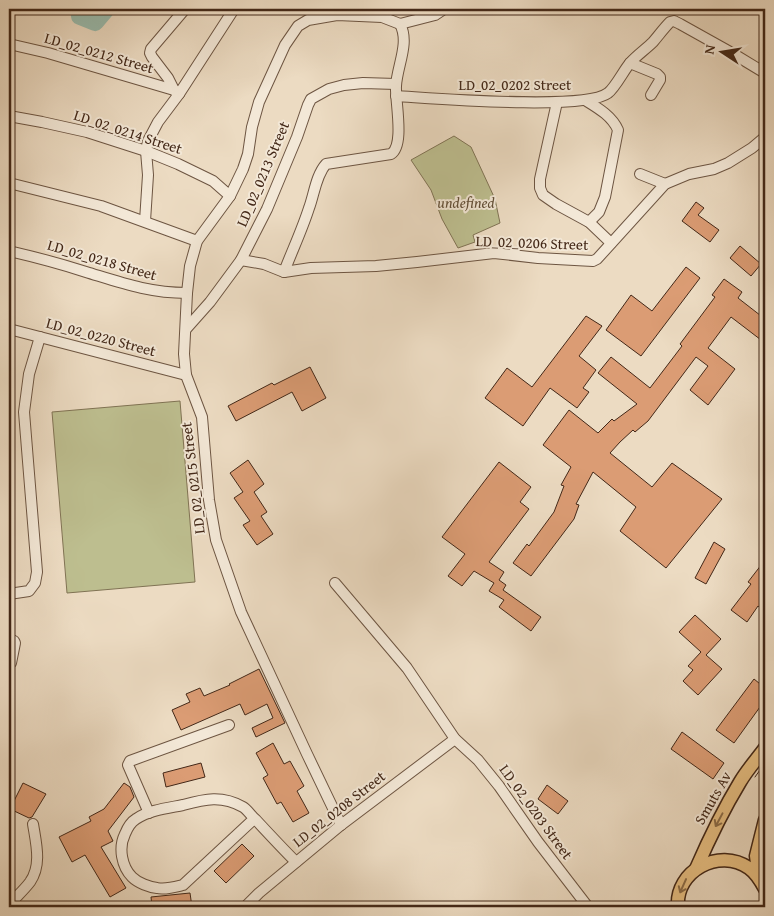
<svg xmlns="http://www.w3.org/2000/svg" width="774" height="916" font-family="'Gentium Book Plus',serif">
<style>
.green{fill:#bdbe8f;stroke:#807354}
.lines{fill:none;stroke-linecap:round;stroke-linejoin:round}
.river{stroke:#9abcae;stroke-width:18}
.building{fill:#db9c74;stroke:#432818}
.minor-casing{stroke:#6d5542;stroke-width:12}
.major-casing{stroke:#432818;stroke-width:15}
.minor{stroke:#f3e8d7;stroke-width:10}
.major{stroke:#e6be81;stroke-width:12}
.tram{stroke:#432818;stroke-width:1}
.oneway{stroke:#8c6c47}
.labels{text-anchor:middle;stroke-width:4;stroke-linejoin:round;paint-order:stroke}
.street-label{font-size:15px;fill:#432818;stroke:#f3e8d7}
.park-label{font-size:15px;font-style:italic;fill:#624e36;stroke:#f3e8d7}
</style>
<rect width="100%" height="100%" fill="#ecdbc2"/>
<filter id="stains"><feTurbulence type="fractalNoise" baseFrequency=".004" numOctaves="4"/><feColorMatrix values="0 0 0 0 .2 0 0 0 0 .09 0 0 0 0 .02 0 0 0 .5 -.17"/></filter>
<radialGradient id="worn" r=".72"><stop offset=".6" stop-color="#630" stop-opacity="0"/><stop offset="1" stop-color="#630" stop-opacity=".3"/></radialGradient>
<g class="green">
<path d="M 454,136 L 471,147 L 495,199 L 500,223 L 473,235 L 475,242 L 458,248 L 442,219 L 431,190 L 411,160 Z"/>
<path d="M 180,401 L 195,582 L 67,593 L 52,412 Z"/>
</g>
<g class="lines">
<path class="river" d="M 79,9 L 80,16 L 95,22 L 106,9"/>
</g>
<g class="building">
<path d="M 696,202 L 704,208 L 698,215 L 719,230 L 710,242 L 682,221 Z"/>
<path d="M 740,246 L 761,264 L 751,276 L 730,258 Z"/>
<path d="M 686,267 L 700,278 L 641,356 L 606,330 L 631,295 L 652,311 Z"/>
<path d="M 724,279 L 742,292 L 738,298 L 765,319 L 765,343 L 731,317 L 708,348 L 735,369 L 708,405 L 690,390 L 708,366 L 696,357 L 648,421 L 635,432 L 633,430 L 620,442 L 610,453 L 652,487 L 672,463 L 722,499 L 666,568 L 620,531 L 636,507 L 593,472 L 576,504 L 579,505 L 574,519 L 531,576 L 513,563 L 527,544 L 529,546 L 554,512 L 564,486 L 561,485 L 571,467 L 543,445 L 569,410 L 598,433 L 612,419 L 614,421 L 637,404 L 598,373 L 611,357 L 650,388 L 682,346 L 680,344 L 715,297 L 712,295 Z"/>
<path d="M 586,316 L 602,326 L 579,356 L 596,370 L 583,388 L 589,392 L 577,408 L 550,388 L 523,426 L 485,398 L 507,368 L 532,387 Z"/>
<path d="M 310,367 L 326,398 L 302,411 L 292,392 L 236,421 L 228,406 L 272,383 L 274,385 Z"/>
<path d="M 248,460 L 264,484 L 254,492 L 267,512 L 261,516 L 273,534 L 257,545 L 243,525 L 250,521 L 234,498 L 243,492 L 230,473 Z"/>
<path d="M 499,462 L 531,487 L 520,502 L 529,509 L 489,562 L 504,572 L 499,580 L 506,585 L 503,590 L 541,617 L 531,631 L 499,607 L 504,600 L 489,591 L 494,583 L 474,571 L 462,586 L 448,576 L 465,554 L 442,537 Z"/>
<path d="M 714,542 L 725,549 L 706,584 L 695,578 Z"/>
<path d="M 765,560 L 765,612 L 758,606 L 747,622 L 731,610 L 751,584 L 748,582 Z"/>
<path d="M 695,615 L 721,639 L 706,655 L 722,669 L 698,695 L 683,681 L 693,670 L 688,666 L 701,652 L 679,632 Z"/>
<path d="M 259,669 L 285,723 L 256,737 L 252,728 L 273,718 L 267,704 L 245,715 L 240,704 L 181,730 L 172,710 L 190,702 L 186,694 L 200,688 L 204,696 L 230,685 L 229,684 Z"/>
<path d="M 754,679 L 765,688 L 765,700 L 734,743 L 716,730 Z"/>
<path d="M 682,732 L 724,763 L 713,779 L 671,749 Z"/>
<path d="M 273,743 L 284,764 L 290,761 L 304,786 L 297,791 L 309,813 L 293,822 L 281,802 L 277,804 L 263,778 L 268,775 L 256,753 Z"/>
<path d="M 201,763 L 205,777 L 166,787 L 163,773 Z"/>
<path d="M 23,783 L 46,794 L 32,817 L 29,818 L 10,809 Z"/>
<path d="M 124,783 L 130,787 L 134,797 L 108,831 L 113,841 L 101,847 L 126,888 L 110,897 L 85,855 L 72,862 L 59,837 L 91,821 L 89,817 L 104,809 Z"/>
<path d="M 547,785 L 568,801 L 558,814 L 538,799 Z"/>
<path d="M 242,844 L 254,856 L 226,883 L 214,871 Z"/>
<path d="M 190,893 L 192,907 L 152,907 L 151,897 Z"/>
</g>
<g class="lines">
<defs>
<g id="minor">
<path d="M 400,24 L 435,15 L 444,9"/>
<path d="M 9,44 L 48,53 L 174,90 L 179,94"/>
<path d="M 630,63 L 657,74 L 660,77 L 660,80 L 651,95"/>
<path d="M 174,90 L 168,78 L 152,57 L 150,53 L 151,49 L 185,9"/>
<path d="M 396,96 C 432,98 585,111 608,93 C 615,88 624,70 630,63 C 637,55 646,49 653,42 C 659,35 664,28 670,22 L 674,21 L 680,24 L 732,53 L 765,73"/>
<path d="M 585,100 C 598,108 612,116 618,130 L 605,197 L 599,212 L 589,222"/>
<path d="M 557,102 L 540,179 L 540,188 L 543,195 L 556,204 L 589,222 L 611,243"/>
<path d="M 9,116 L 42,122 L 87,132 L 146,151 L 178,164 L 213,181 L 230,196"/>
<path d="M 640,174 L 665,184"/>
<path d="M 9,183 L 101,206 L 197,241"/>
<path d="M 145,221 L 148,175 L 146,151 L 148,141 L 158,122 L 179,94 L 234,9"/>
<path d="M 9,251 C 35,257 61,264 86,272 C 122,283 149,293 187,293"/>
<path d="M 241,260 L 264,264 L 284,272 L 311,268 L 376,266 L 417,262 L 494,253 L 538,258 L 593,261 L 597,259 L 665,184 L 689,174 L 714,169 L 728,163 L 752,148 L 765,137"/>
<path d="M 284,272 C 292,251 302,230 309,208 C 314,195 316,175 326,164 L 391,154 C 405,145 395,101 396,86 C 397,66 410,43 400,24"/>
<path d="M 9,329 L 186,375"/>
<path d="M 186,329 L 210,302 L 241,260 L 267,209 L 297,137 L 308,105 L 311,99 L 329,89 L 344,85 L 363,83 L 396,84"/>
<path d="M 335,583 L 407,668 L 455,739 L 478,760 L 499,786 L 538,842 L 588,907"/>
<path d="M 9,594 L 29,591 L 35,583 L 37,572 L 24,412 L 29,374 L 40,337"/>
<path d="M 9,639 L 14,641 L 15,643 L 11,663"/>
<path d="M 149,813 L 128,765 L 130,761 L 229,725"/>
<path d="M 254,819 L 183,885 C 175,887 165,890 157,888 C 149,887 138,883 132,877 C 122,867 118,848 125,834 C 127,829 131,822 136,819 C 149,810 168,808 183,805 C 205,799 222,795 243,807 C 248,810 251,816 256,820 C 269,834 282,848 296,862"/>
<path d="M 341,825 L 307,754 L 241,612 L 216,540 L 209,500 L 202,417 L 186,375 L 184,354 L 187,293 L 190,266 L 197,241 L 230,196 L 243,169 L 248,154 L 252,127 L 259,102 L 285,45 L 298,26 L 308,20 L 337,15 L 382,17 L 400,24"/>
<path d="M 9,905 C 16,897 24,890 30,882 C 42,865 36,843 33,824"/>
<path d="M 245,907 L 259,893 L 341,825 L 455,739"/>
</g>
<g id="major">
<path d="M 696,869 C 709,839 723,810 740,782 C 747,770 757,759 765,748"/>
<path d="M 759,877 L 756,856 L 765,820"/>
<path d="M 678,907 C 675,871 719,847 749,868 C 756,873 761,881 765,889"/>
</g>
</defs>
<use href="#minor" class="minor-casing"/>
<use href="#major" class="major-casing"/>
<use href="#minor" class="minor"/>
<use href="#major" class="major"/>
<path class="tram" d="M 755,777 L 765,763"/>
</g>
<defs><path id="oneway-shaft" d="M-6 0H5M1.5-3L5.5 0L1.5 3" fill="none" stroke-width="1.6" stroke-linecap="round" stroke-linejoin="round" transform="scale(1.25)"/></defs>
<g class="oneway">
<use href="#oneway-shaft" transform="translate(719 820) rotate(118)"/>
<use href="#oneway-shaft" transform="translate(683 886) rotate(114)"/>
</g>
<g class="labels">
<g class="street-label">
<text transform="translate(99 53) rotate(16)" y="5">LD_02_0212 Street</text>
<text x="515" y="90">LD_02_0202 Street</text>
<text transform="translate(128 132) rotate(18)" y="5">LD_02_0214 Street</text>
<text transform="translate(263 174) rotate(-67)" y="5">LD_02_0213 Street</text>
<text transform="translate(532 243) rotate(2)" y="5">LD_02_0206 Street</text>
<text transform="translate(102 260) rotate(16)" y="5">LD_02_0218 Street</text>
<text transform="translate(101 337) rotate(15)" y="5">LD_02_0220 Street</text>
<text transform="translate(193 478) rotate(-97)" y="5">LD_02_0215 Street</text>
<text transform="translate(713 798) rotate(-60)" y="5">Smuts Av</text>
<text transform="translate(339 809) rotate(-38)" y="5">LD_02_0208 Street</text>
<text transform="translate(536 812) rotate(54)" y="5">LD_02_0203 Street</text>
</g>
<g class="park-label">
<text x="466" y="208">undefined</text>
</g>
</g>
<rect width="774" height="916" fill="none" stroke="#ecdbc2" stroke-width="30"/>
<rect x="10" y="10" width="754" height="896" fill="none" stroke="#432818" stroke-width="2.5"/>
<rect x="15" y="15" width="744" height="886" fill="none" stroke="#432818"/>
<g transform="translate(722 52) rotate(282)" stroke="#f3e8d7" stroke-width="4" paint-order="stroke">
<path d="M0-4L9 19L0 12L-9 19Z" fill="#432818"/>
<text y="-8" font-size="14" font-weight="bold" text-anchor="middle" fill="#432818">N</text>
</g>
<rect width="100%" height="100%" filter="url(#stains)"/>
<rect width="100%" height="100%" fill="url(#worn)"/>
</svg>
